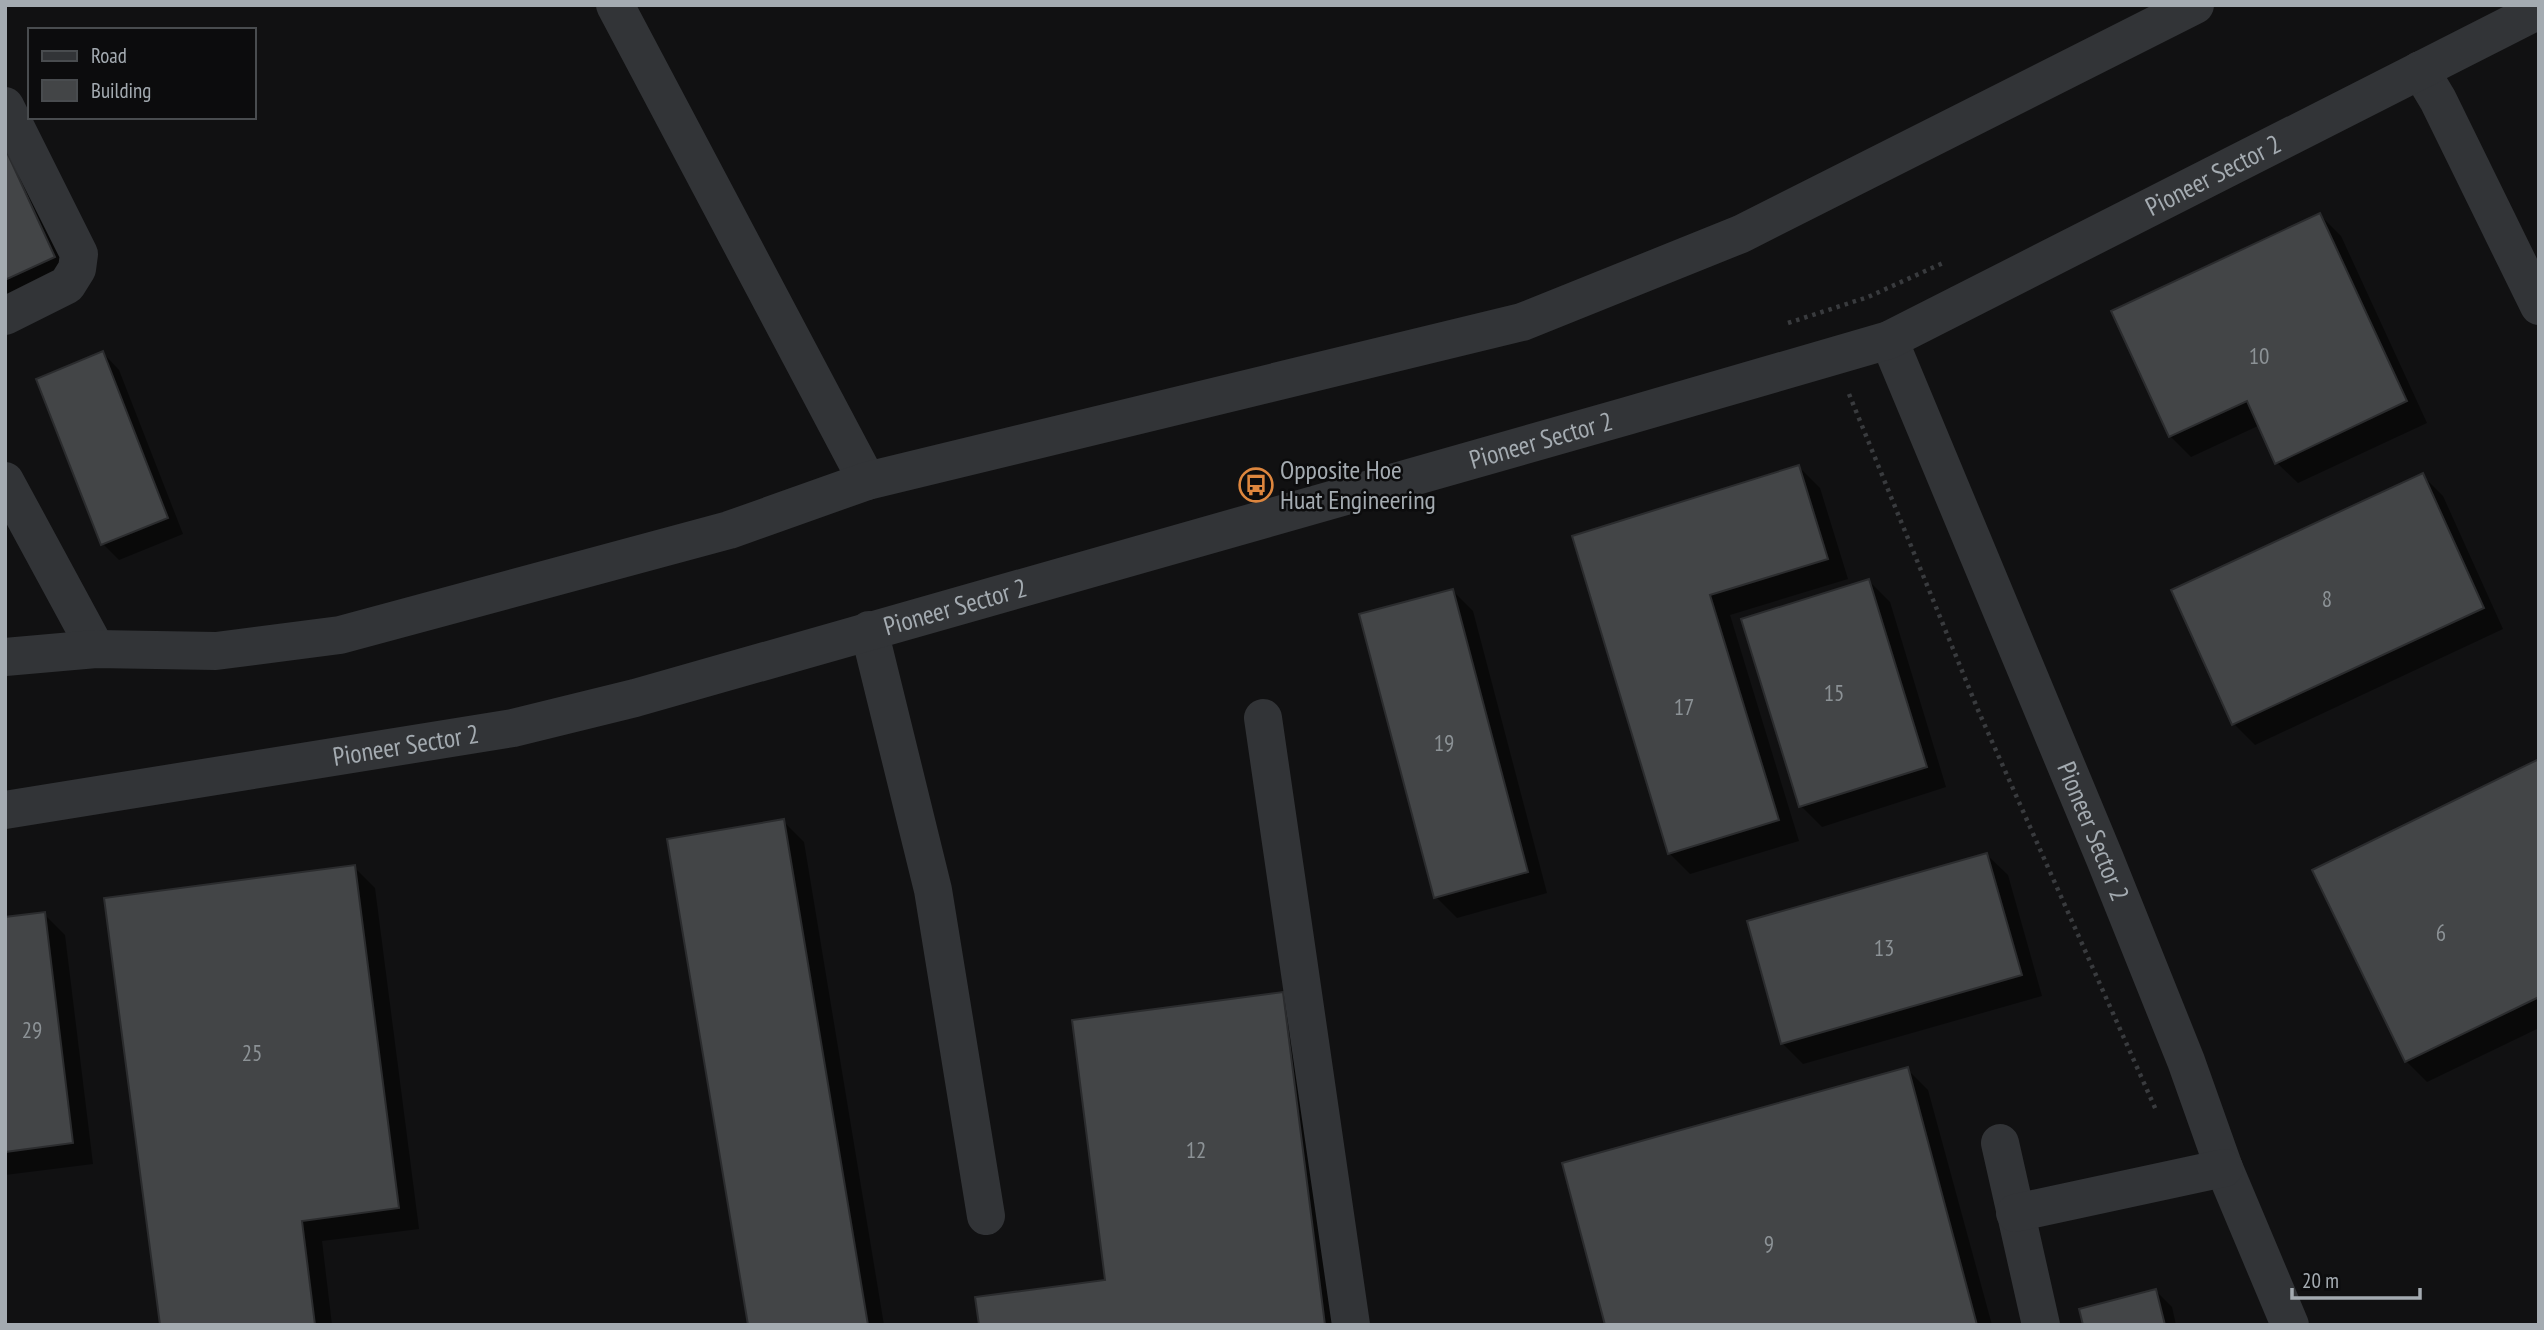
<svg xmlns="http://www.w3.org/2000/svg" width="2544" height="1330" font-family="'PT Sans Narrow',sans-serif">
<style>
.shadow{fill:#0007}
.building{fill:#434547;stroke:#2b2c2e;stroke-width:2}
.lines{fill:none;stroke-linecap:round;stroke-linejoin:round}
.path{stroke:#393b3e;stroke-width:4.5;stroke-dasharray:3.5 5;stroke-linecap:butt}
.minor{stroke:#323437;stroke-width:38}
.labels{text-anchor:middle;stroke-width:5;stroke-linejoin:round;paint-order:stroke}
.number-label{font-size:23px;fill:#8c9296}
.street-label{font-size:26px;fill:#a4abb1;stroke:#0c0c0d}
.poi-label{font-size:26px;fill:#a4abb1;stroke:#0c0c0d;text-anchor:start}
</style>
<rect width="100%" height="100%" fill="#111112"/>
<g class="shadow">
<path d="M 5,132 L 70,273 L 5,303 Z"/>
<path d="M 2320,215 L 2341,236 L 2427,423 L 2298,483 L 2277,463 L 2260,425 L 2191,457 L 2170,436 Z"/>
<path d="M 103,353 L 119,370 L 183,534 L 119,560 L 103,544 Z"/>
<path d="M 1799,467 L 1820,488 L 1848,579 L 1730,615 L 1799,841 L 1690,874 L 1669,853 L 1574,537 Z"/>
<path d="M 2422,475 L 2443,496 L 2503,629 L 2255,745 L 2234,724 L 2173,591 Z"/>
<path d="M 1869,581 L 1890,602 L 1946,787 L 1822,827 L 1801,806 Z"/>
<path d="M 1453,591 L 1473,611 L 1547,893 L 1457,918 L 1436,897 Z"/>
<path d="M 2539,761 L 2539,1028 L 2427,1082 L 2406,1061 Z"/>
<path d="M 783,821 L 804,842 L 884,1325 L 749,1325 Z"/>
<path d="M 1987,855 L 2008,875 L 2042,996 L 1803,1064 L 1782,1043 Z"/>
<path d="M 354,867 L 375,888 L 419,1229 L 322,1241 L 332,1325 L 161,1325 Z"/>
<path d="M 44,914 L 65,935 L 93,1164 L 5,1175 L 5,919 Z"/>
<path d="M 1283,994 L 1303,1015 L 1342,1325 L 980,1325 L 1107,1281 Z"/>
<path d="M 1907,1069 L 1928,1090 L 1992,1325 L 1607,1325 Z"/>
<path d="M 2156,1291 L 2172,1307 L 2176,1325 L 2085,1325 Z"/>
</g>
<g class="building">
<path d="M 5,148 L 55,257 L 5,280 Z"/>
<path d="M 2320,213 L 2407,401 L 2275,464 L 2247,401 L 2169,437 L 2111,311 Z"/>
<path d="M 103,351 L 168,518 L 101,545 L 36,379 Z"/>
<path d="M 1799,465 L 1828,559 L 1710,595 L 1779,820 L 1668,854 L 1572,536 Z"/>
<path d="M 2423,473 L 2484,608 L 2232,725 L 2171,590 Z"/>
<path d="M 1869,579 L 1927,767 L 1799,807 L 1741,619 Z"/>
<path d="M 1453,589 L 1528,872 L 1434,898 L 1359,614 Z"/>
<path d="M 2539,759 L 2539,997 L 2405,1062 L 2312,870 Z"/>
<path d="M 784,819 L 868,1325 L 748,1325 L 667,839 Z"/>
<path d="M 1987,853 L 2022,975 L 1781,1044 L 1747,921 Z"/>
<path d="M 355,865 L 399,1208 L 302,1221 L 315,1325 L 160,1325 L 104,898 Z"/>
<path d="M 45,912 L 73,1143 L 5,1152 L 5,917 Z"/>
<path d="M 1283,992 L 1325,1325 L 979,1325 L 975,1297 L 1105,1280 L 1072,1020 Z"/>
<path d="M 1908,1067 L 1977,1325 L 1605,1325 L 1562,1163 Z"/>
<path d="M 2156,1289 L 2165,1325 L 2083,1325 L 2079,1309 Z"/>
</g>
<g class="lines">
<g class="path">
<path d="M 1788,323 L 1868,297 L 1943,263"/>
<path d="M 1849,394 L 1978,710 L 2156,1110"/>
</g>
<g class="minor">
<path d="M 615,5 L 867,481"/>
<path d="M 2420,70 L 2438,100 L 2539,306"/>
<path d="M 5,106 L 79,254 L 77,269 L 67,285 L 5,316"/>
<path id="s1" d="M 1889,340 L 2105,859 L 2186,1061 L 2224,1168 L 2290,1325"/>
<path d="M 5,481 L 96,649"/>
<path d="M 869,630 L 933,890 L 986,1216"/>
<path d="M 5,657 L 96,649 L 216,651 L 340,635 L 729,530 L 867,481 L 1522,322 L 1741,234 L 2195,5"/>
<path d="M 1263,718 L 1351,1325"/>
<path id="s2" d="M 5,810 L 513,728 L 635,698 L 1627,416 L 1889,340 L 2539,10"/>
<path d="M 2000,1143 L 2041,1325"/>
<path d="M 2015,1213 L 2224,1168"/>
</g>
</g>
<defs>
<symbol id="bus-ring" viewBox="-11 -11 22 22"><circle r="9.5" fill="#0c0c0d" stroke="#dd863e" stroke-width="1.5"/><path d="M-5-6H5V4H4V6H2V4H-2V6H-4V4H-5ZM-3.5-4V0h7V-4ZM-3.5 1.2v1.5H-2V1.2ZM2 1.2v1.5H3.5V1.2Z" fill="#dd863e"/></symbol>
</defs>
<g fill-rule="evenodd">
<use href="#bus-ring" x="1237" y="466" width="38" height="38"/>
</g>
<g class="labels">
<g class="number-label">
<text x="2259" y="364">10</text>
<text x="2327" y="607">8</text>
<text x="1834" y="701">15</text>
<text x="1684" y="715">17</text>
<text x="1444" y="751">19</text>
<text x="2441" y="941">6</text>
<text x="1884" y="956">13</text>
<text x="32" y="1038">29</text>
<text x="252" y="1061">25</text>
<text x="1196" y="1158">12</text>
<text x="1769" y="1252">9</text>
</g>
<g class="street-label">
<text dy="9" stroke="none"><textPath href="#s2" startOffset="2308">Pioneer Sector 2</textPath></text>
<text dy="9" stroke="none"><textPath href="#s2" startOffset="1582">Pioneer Sector 2</textPath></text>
<text dy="9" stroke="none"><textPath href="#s2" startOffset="973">Pioneer Sector 2</textPath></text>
<text dy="9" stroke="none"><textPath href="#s2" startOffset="406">Pioneer Sector 2</textPath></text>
<text dy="9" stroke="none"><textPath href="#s1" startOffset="532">Pioneer Sector 2</textPath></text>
</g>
<g class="poi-label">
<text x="1280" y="479">Opposite Hoe<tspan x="1280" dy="30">Huat Engineering</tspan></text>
</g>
</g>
<rect width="2544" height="1330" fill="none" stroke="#a4abb1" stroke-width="14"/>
<rect x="28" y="28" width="228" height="91" fill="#0c0c0d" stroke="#494c4f" stroke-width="2"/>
<rect x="42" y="51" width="35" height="10" fill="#323437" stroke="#494c4f" stroke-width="2"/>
<text x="91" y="63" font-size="21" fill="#a4abb1">Road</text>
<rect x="42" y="80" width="35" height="21" fill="#434547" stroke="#494c4f" stroke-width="2"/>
<text x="91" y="98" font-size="21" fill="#a4abb1">Building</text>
<path d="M2292 1288v10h128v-10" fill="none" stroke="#a4abb1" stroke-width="3.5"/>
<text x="2302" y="1288" font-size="21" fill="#a4abb1" stroke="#0c0c0d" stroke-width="5" paint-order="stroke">20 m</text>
</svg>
